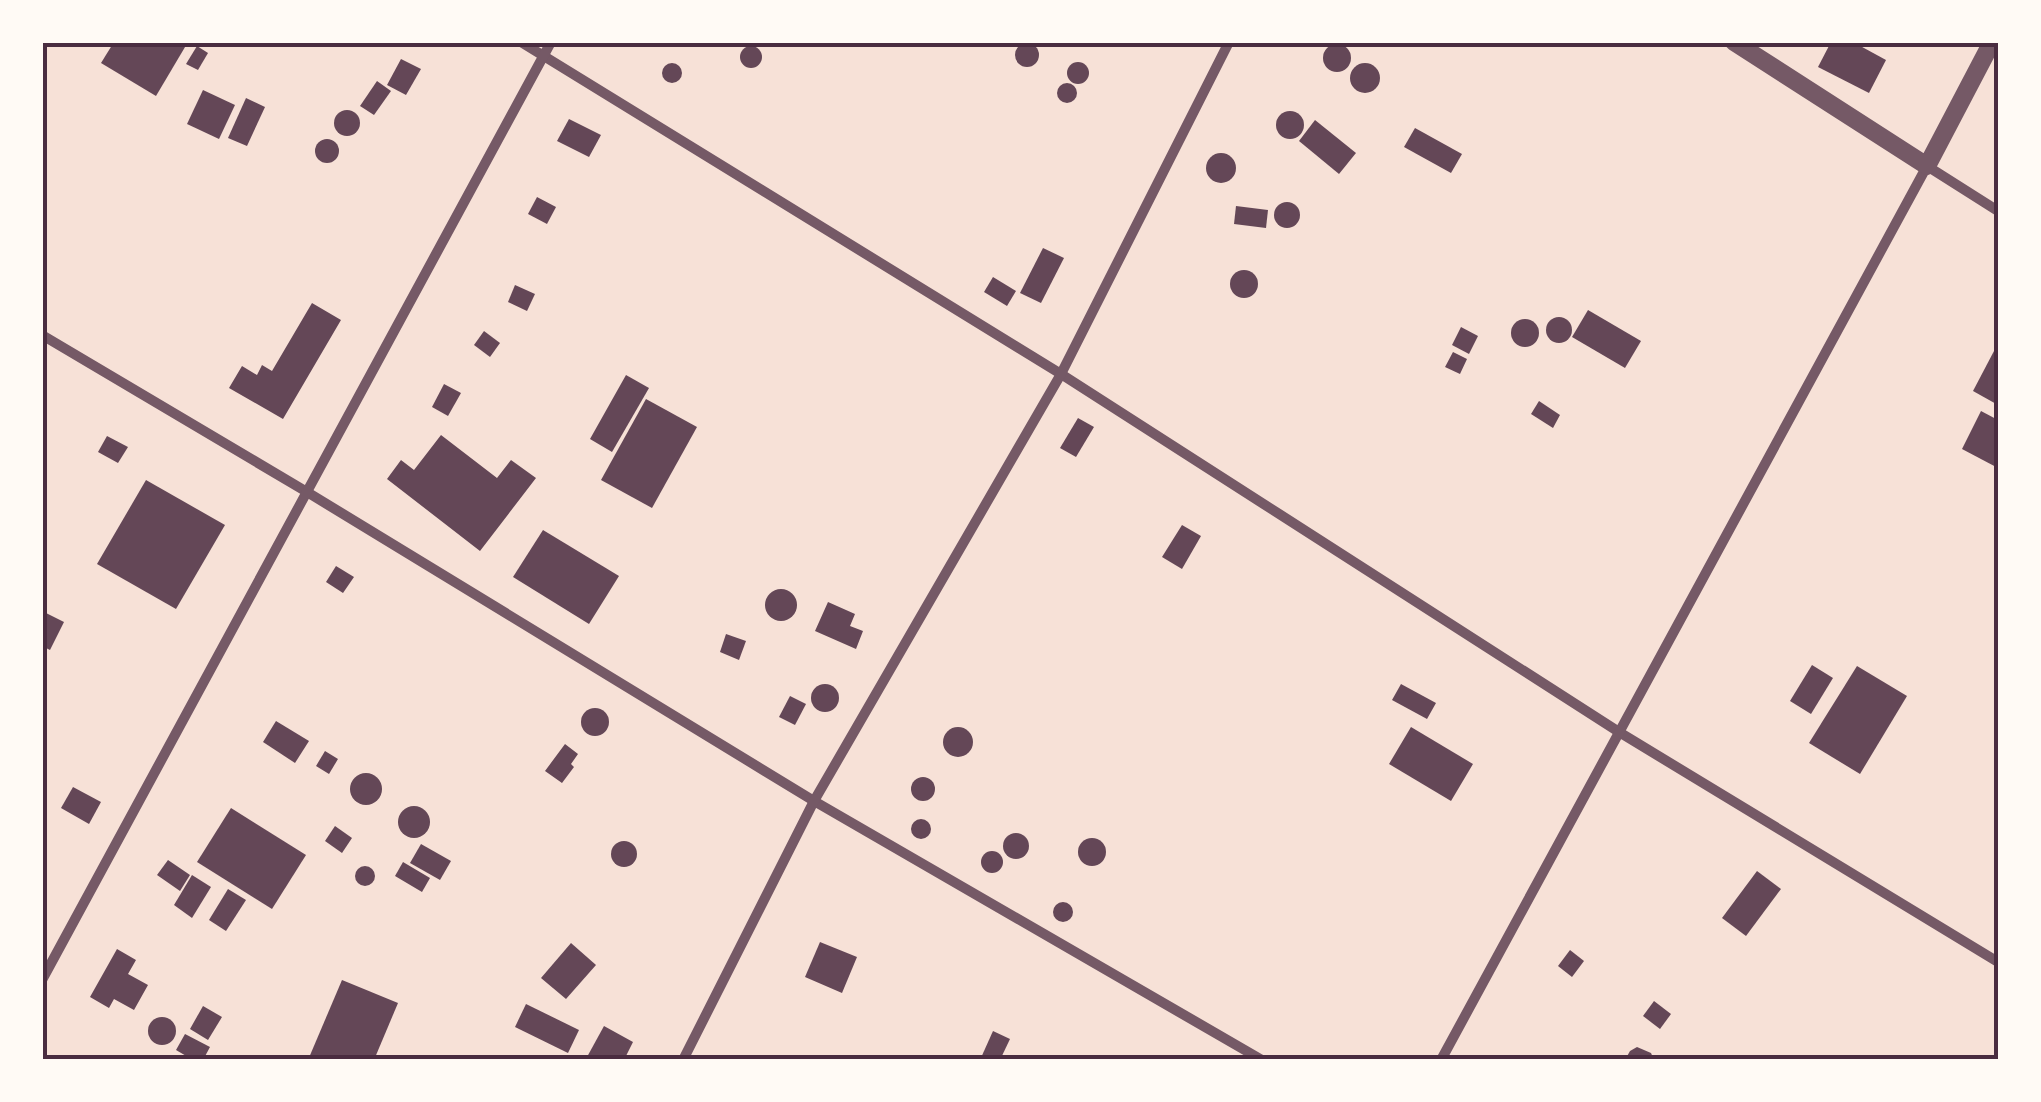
<svg xmlns="http://www.w3.org/2000/svg" width="2041" height="1102" font-family="'Space Grotesk',sans-serif">
<style>
.building{fill:#644757}
.lines{fill:none;stroke-linecap:round;stroke-linejoin:round}
.minor{stroke:#755966;stroke-width:10}
.tertiary{stroke:#755966;stroke-width:18}
.neatline{fill:none;stroke:#4a2c40;stroke-width:4}
</style>
<rect width="100%" height="100%" fill="#f7e1d7"/>
<g class="building">
<path d="M 114,42 L 188,42 L 156,96 L 101,63 Z"/>
<path d="M 1831,42 L 1853,42 L 1886,60 L 1869,93 L 1818,67 Z"/>
<circle cx="1027" cy="55" r="12"/>
<circle cx="1337" cy="58" r="14"/>
<circle cx="751" cy="57" r="11"/>
<path d="M 197,46 L 208,53 L 198,70 L 186,64 Z"/>
<path d="M 401,59 L 421,69 L 406,95 L 387,85 Z"/>
<circle cx="1078" cy="73" r="11"/>
<circle cx="672" cy="73" r="10"/>
<circle cx="1365" cy="78" r="15"/>
<path d="M 377,81 L 391,91 L 374,115 L 360,106 Z"/>
<circle cx="1067" cy="93" r="10"/>
<path d="M 203,90 L 235,105 L 219,139 L 187,124 Z"/>
<path d="M 246,98 L 265,107 L 247,146 L 228,138 Z"/>
<circle cx="347" cy="123" r="13"/>
<circle cx="1290" cy="125" r="14"/>
<path d="M 569,119 L 601,135 L 589,157 L 557,141 Z"/>
<path d="M 1315,120 L 1356,153 L 1339,174 L 1299,141 Z"/>
<path d="M 1415,128 L 1462,154 L 1451,173 L 1404,147 Z"/>
<circle cx="327" cy="151" r="12"/>
<circle cx="1221" cy="168" r="15"/>
<path d="M 537,197 L 556,207 L 547,224 L 528,214 Z"/>
<circle cx="1287" cy="215" r="13"/>
<path d="M 1236,206 L 1268,210 L 1266,228 L 1234,224 Z"/>
<path d="M 1043,248 L 1064,258 L 1041,303 L 1020,293 Z"/>
<circle cx="1244" cy="284" r="14"/>
<path d="M 993,277 L 1016,291 L 1007,306 L 984,292 Z"/>
<path d="M 515,285 L 535,294 L 527,311 L 508,302 Z"/>
<path d="M 312,303 L 341,320 L 283,419 L 229,388 L 242,366 L 257,375 L 262,365 L 272,371 Z"/>
<path d="M 1588,310 L 1641,341 L 1625,368 L 1572,337 Z"/>
<circle cx="1559" cy="330" r="13"/>
<circle cx="1525" cy="333" r="14"/>
<path d="M 1461,327 L 1478,336 L 1469,354 L 1452,345 Z"/>
<path d="M 484,331 L 500,343 L 490,357 L 474,345 Z"/>
<path d="M 1994,351 L 1998,353 L 1998,405 L 1973,391 Z"/>
<path d="M 1453,352 L 1467,359 L 1460,374 L 1445,367 Z"/>
<path d="M 626,375 L 649,388 L 612,452 L 590,439 Z"/>
<path d="M 444,384 L 461,393 L 448,416 L 432,407 Z"/>
<path d="M 646,399 L 697,427 L 652,508 L 601,480 Z"/>
<path d="M 1539,401 L 1560,415 L 1553,428 L 1531,414 Z"/>
<path d="M 1981,411 L 1998,420 L 1998,468 L 1962,449 Z"/>
<path d="M 1078,418 L 1094,427 L 1076,457 L 1060,448 Z"/>
<path d="M 441,435 L 497,478 L 511,460 L 536,478 L 480,551 L 387,479 L 401,460 L 414,470 Z"/>
<path d="M 107,436 L 128,447 L 118,463 L 98,452 Z"/>
<path d="M 146,480 L 225,525 L 176,609 L 97,564 Z"/>
<path d="M 1182,525 L 1201,536 L 1182,569 L 1162,557 Z"/>
<path d="M 543,530 L 619,576 L 589,624 L 513,577 Z"/>
<path d="M 336,566 L 354,577 L 343,593 L 326,582 Z"/>
<circle cx="781" cy="605" r="16"/>
<path d="M 828,602 L 855,614 L 850,626 L 863,631 L 856,649 L 815,631 Z"/>
<path d="M 42,611 L 64,622 L 50,650 L 42,646 Z"/>
<path d="M 726,634 L 746,641 L 739,660 L 720,652 Z"/>
<path d="M 1812,665 L 1833,678 L 1811,714 L 1790,701 Z"/>
<path d="M 1857,666 L 1907,696 L 1860,774 L 1809,743 Z"/>
<circle cx="825" cy="698" r="14"/>
<path d="M 1401,684 L 1436,703 L 1427,719 L 1392,700 Z"/>
<path d="M 790,696 L 806,704 L 795,725 L 779,717 Z"/>
<circle cx="595" cy="722" r="14"/>
<path d="M 276,721 L 309,741 L 295,763 L 263,742 Z"/>
<circle cx="958" cy="742" r="15"/>
<path d="M 1411,727 L 1473,764 L 1451,801 L 1389,764 Z"/>
<path d="M 565,744 L 578,754 L 571,764 L 574,767 L 562,783 L 545,771 Z"/>
<path d="M 325,751 L 338,759 L 329,774 L 316,766 Z"/>
<circle cx="366" cy="789" r="16"/>
<circle cx="923" cy="789" r="12"/>
<path d="M 73,787 L 101,802 L 89,824 L 61,808 Z"/>
<circle cx="414" cy="822" r="16"/>
<path d="M 231,808 L 306,855 L 272,909 L 197,862 Z"/>
<circle cx="921" cy="829" r="10"/>
<path d="M 335,826 L 352,838 L 342,853 L 325,841 Z"/>
<circle cx="1016" cy="846" r="13"/>
<circle cx="1092" cy="852" r="14"/>
<circle cx="624" cy="854" r="13"/>
<path d="M 421,844 L 451,861 L 440,880 L 410,863 Z"/>
<circle cx="992" cy="862" r="11"/>
<path d="M 168,860 L 190,875 L 180,891 L 157,875 Z"/>
<path d="M 403,862 L 430,878 L 422,892 L 395,876 Z"/>
<circle cx="365" cy="876" r="10"/>
<path d="M 1757,871 L 1781,889 L 1746,936 L 1722,918 Z"/>
<path d="M 192,875 L 211,887 L 192,918 L 174,905 Z"/>
<path d="M 228,889 L 246,900 L 226,931 L 209,920 Z"/>
<circle cx="1063" cy="912" r="10"/>
<path d="M 820,942 L 857,957 L 842,993 L 805,977 Z"/>
<path d="M 571,943 L 596,965 L 566,999 L 541,978 Z"/>
<path d="M 117,949 L 136,960 L 128,974 L 148,985 L 134,1010 L 114,999 L 109,1008 L 90,997 Z"/>
<path d="M 1570,950 L 1584,961 L 1572,977 L 1558,966 Z"/>
<path d="M 342,980 L 398,1003 L 374,1060 L 308,1060 Z"/>
<path d="M 1654,1001 L 1671,1014 L 1660,1029 L 1643,1016 Z"/>
<path d="M 526,1004 L 579,1030 L 568,1053 L 515,1027 Z"/>
<path d="M 203,1006 L 222,1017 L 208,1040 L 190,1029 Z"/>
<circle cx="162" cy="1031" r="14"/>
<path d="M 604,1026 L 633,1042 L 624,1060 L 587,1057 Z"/>
<path d="M 993,1031 L 1010,1039 L 1000,1060 L 980,1060 Z"/>
<path d="M 185,1034 L 210,1047 L 203,1060 L 193,1060 L 176,1050 Z"/>
<path d="M 1637,1047 L 1651,1053 L 1654,1060 L 1625,1060 L 1630,1051 Z"/>
</g>
<g class="lines">
<g class="minor">
<path d="M 521,42 L 1061,374 L 1619,732 L 1998,962"/>
<path d="M 42,335 L 307,492 L 814,801 L 1262,1060"/>
<path d="M 42,980 L 551,42"/>
<path d="M 683,1060 L 814,801 L 1061,374 L 1229,42"/>
<path d="M 1441,1060 L 1927,166 L 1998,211"/>
</g>
<path class="tertiary" d="M 1734,42 L 1927,166 L 1992,42"/>
</g>
<rect width="2041" height="1102" fill="none" stroke="#fffaf5" stroke-width="90"/>
<rect x="45" y="45" width="1951" height="1012" class="neatline"/>
</svg>
